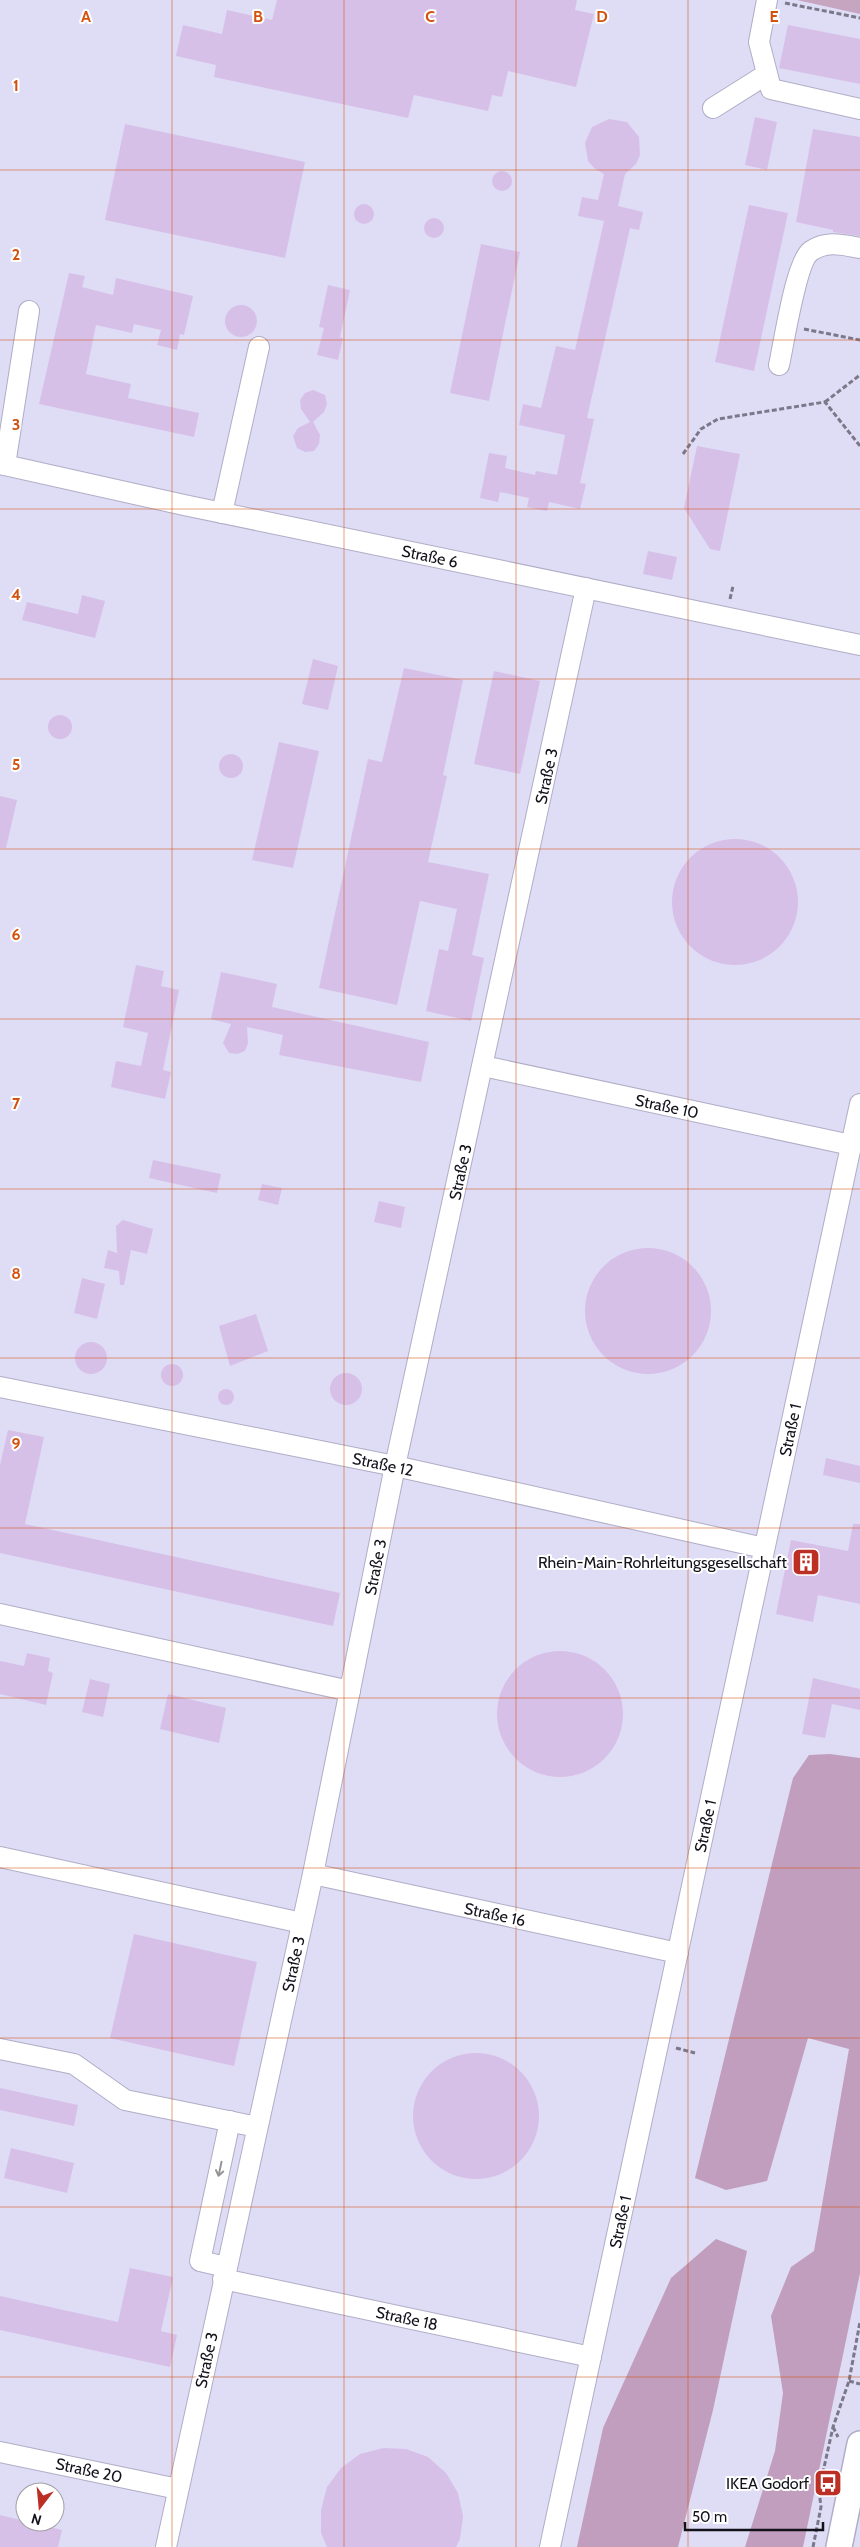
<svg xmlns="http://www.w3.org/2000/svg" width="860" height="2547" font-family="Cabin,sans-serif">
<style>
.green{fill:#c6a5c1}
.forest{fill:#c19ebd}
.building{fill:#d7c0e8}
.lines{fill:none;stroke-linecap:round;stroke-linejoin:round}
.minor-casing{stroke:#b0adc6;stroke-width:22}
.major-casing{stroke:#b0adc6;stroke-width:28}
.path{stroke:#7a7889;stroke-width:3;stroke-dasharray:5 2.5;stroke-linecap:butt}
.minor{stroke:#fff;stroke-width:20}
.major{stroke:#fff;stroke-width:25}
.oneway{stroke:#959498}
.grid{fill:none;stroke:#d3520e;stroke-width:1;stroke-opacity:0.55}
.labels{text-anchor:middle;stroke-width:4;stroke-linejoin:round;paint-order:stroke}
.street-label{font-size:16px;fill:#13121b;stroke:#fff}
.poi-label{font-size:16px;fill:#13121b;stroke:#fff;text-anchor:end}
.grid-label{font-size:16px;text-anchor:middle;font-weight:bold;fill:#d3520e;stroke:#fff;stroke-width:4;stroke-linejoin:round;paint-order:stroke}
</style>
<rect width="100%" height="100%" fill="#dfdcf6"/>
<path class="green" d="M 797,0 L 860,0 L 860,14 Z"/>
<g class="forest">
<path d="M 830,1754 L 860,1758 L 860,2273 L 803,2547 L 745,2547 L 775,2451 L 783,2393 L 771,2316 L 791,2267 L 814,2251 L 849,2049 L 808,2038 L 767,2181 L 726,2190 L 695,2178 L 793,1778 L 809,1755 Z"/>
<path d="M 716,2239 L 747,2251 L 713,2410 L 678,2547 L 577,2547 L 603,2428 L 671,2278 Z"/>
</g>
<g class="building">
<path d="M 277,0 L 577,0 L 575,10 L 594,14 L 576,87 L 508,71 L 502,97 L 492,95 L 488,111 L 414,95 L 408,118 L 214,77 L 216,65 L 176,56 L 183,25 L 222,34 L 227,10 L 272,20 Z"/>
<path d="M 788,25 L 860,39 L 860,84 L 779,68 Z"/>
<path d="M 755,117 L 777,122 L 767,170 L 745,165 Z"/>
<path d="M 609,119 L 627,122 L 639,137 L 640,155 L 636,164 L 625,174 L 618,206 L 643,212 L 639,230 L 630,228 L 587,418 L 594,419 L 580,483 L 586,484 L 580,509 L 549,502 L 547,511 L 527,507 L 529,498 L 500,492 L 498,502 L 480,498 L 489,453 L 507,456 L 505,468 L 535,475 L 536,471 L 557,475 L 565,435 L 519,425 L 523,404 L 541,408 L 556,346 L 575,350 L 604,221 L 578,216 L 582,197 L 598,200 L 604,174 L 594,168 L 588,161 L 585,143 L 592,127 Z"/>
<path d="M 125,124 L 305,162 L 285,258 L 105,220 Z"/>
<path d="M 813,129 L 860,137 L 860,236 L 833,232 L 833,230 L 796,222 Z"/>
<circle cx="502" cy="181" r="10"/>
<circle cx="364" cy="214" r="10"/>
<path d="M 749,205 L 788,213 L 754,371 L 715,362 Z"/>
<circle cx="434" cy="228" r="10"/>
<path d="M 481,244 L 520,252 L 489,401 L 450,393 Z"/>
<path d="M 69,273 L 85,276 L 82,287 L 113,295 L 116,278 L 193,296 L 184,335 L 180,334 L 177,350 L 157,345 L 161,330 L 134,324 L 132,333 L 96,325 L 86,374 L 131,384 L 128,398 L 199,413 L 194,437 L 39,404 Z"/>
<path d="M 328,285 L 350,290 L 340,337 L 343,338 L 338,360 L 317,355 L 324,328 L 319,327 Z"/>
<circle cx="241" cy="321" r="16"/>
<path d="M 313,390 L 325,395 L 327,404 L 324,412 L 313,422 L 320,435 L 319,444 L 314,451 L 305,452 L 297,448 L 293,436 L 298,428 L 310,422 L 301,409 L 300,400 L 305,393 Z"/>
<path d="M 697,446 L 740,454 L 720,551 L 710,549 L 684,508 Z"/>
<path d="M 648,551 L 677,557 L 672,580 L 643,574 Z"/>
<path d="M 82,595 L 105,601 L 95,638 L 22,620 L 27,602 L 78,614 Z"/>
<path d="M 313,659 L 338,666 L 328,710 L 302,704 Z"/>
<path d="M 404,668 L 463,680 L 443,775 L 447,776 L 428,862 L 489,874 L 472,955 L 484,958 L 471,1021 L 426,1011 L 439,949 L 448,951 L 457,909 L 420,901 L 397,1005 L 319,988 L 368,759 L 382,762 Z"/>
<path d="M 494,671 L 540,681 L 520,774 L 474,764 Z"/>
<circle cx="60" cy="727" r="12"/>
<path d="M 279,742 L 319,751 L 293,868 L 252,860 Z"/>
<circle cx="231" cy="766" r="12"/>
<path d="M 0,796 L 17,800 L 6,848 L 0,848 Z"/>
<circle cx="735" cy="902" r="63"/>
<path d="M 136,965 L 164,971 L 161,986 L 179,990 L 163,1070 L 171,1072 L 165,1099 L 111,1087 L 116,1061 L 141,1066 L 148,1033 L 123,1027 Z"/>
<path d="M 221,972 L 277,984 L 272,1007 L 429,1042 L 421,1082 L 279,1055 L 283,1035 L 247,1027 L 248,1043 L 245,1051 L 237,1054 L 229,1053 L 223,1043 L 231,1024 L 211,1019 Z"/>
<path d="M 153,1160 L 221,1174 L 217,1193 L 149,1178 Z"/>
<path d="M 262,1184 L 282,1188 L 278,1205 L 258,1200 Z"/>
<path d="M 379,1201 L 405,1207 L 401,1228 L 374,1222 Z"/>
<path d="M 123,1220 L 153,1229 L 147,1254 L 131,1250 L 124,1285 L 120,1285 L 119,1271 L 104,1268 L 108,1250 L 117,1253 L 116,1226 Z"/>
<circle cx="648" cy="1311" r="63"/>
<path d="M 82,1278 L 105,1284 L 97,1319 L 74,1313 Z"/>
<path d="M 256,1314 L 268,1351 L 230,1366 L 219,1326 Z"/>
<circle cx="91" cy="1358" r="16"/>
<circle cx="172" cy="1375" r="11"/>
<circle cx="346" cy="1389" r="16"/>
<circle cx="226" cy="1397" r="8"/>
<path d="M 8,1430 L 44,1437 L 25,1524 L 340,1593 L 333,1626 L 0,1553 L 0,1465 Z"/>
<path d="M 826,1458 L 860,1466 L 860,1483 L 823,1475 Z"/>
<path d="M 853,1524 L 860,1524 L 860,1604 L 818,1595 L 813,1622 L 776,1614 L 791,1540 L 848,1551 Z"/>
<circle cx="560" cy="1714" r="63"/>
<path d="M 27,1653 L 50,1658 L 48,1671 L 53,1673 L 46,1705 L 0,1694 L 0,1661 L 24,1666 Z"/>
<path d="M 813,1678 L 860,1689 L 860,1710 L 832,1704 L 825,1738 L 802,1734 Z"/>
<path d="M 90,1679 L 110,1684 L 103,1717 L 82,1712 Z"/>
<path d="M 168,1694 L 226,1708 L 219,1743 L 160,1729 Z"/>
<path d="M 134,1934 L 257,1962 L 234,2066 L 110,2038 Z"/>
<circle cx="476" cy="2116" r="63"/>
<path d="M 0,2088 L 78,2105 L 74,2126 L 0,2110 Z"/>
<path d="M 11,2148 L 74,2163 L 67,2193 L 4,2178 Z"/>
<path d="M 130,2268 L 173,2277 L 161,2331 L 177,2335 L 170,2367 L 0,2330 L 0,2296 L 118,2322 Z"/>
<path d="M 383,2448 L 406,2449 L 428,2457 L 446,2473 L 458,2493 L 463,2516 L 460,2539 L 456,2547 L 327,2547 L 321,2533 L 321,2510 L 327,2487 L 341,2468 L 360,2454 Z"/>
<path d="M 0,2515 L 62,2530 L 58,2547 L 0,2547 Z"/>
</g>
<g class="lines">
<defs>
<g id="minor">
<path d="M 767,0 L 759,42 L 771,89 L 860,109"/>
<path d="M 713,108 L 767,74"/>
<path d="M 779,365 C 784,343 796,261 811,251 C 827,240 843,245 860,248"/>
<path d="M 0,464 L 184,505 L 860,645"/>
<path d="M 5,465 L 29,311"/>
<path d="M 222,513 L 259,347"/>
<path d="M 483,1066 L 851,1145"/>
<path d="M 0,1387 L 395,1466 L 764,1548"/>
<path d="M 0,1614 L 350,1691"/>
<path d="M 0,1857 L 302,1923"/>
<path d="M 313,1874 L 678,1953"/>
<path d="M 0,2049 L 74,2064 L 125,2100 L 257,2127"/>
<path d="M 226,2267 L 200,2261 L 230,2121"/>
<path d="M 223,2279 L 591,2357"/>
<path d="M 0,2452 L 178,2489"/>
<path d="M 166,2547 L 313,1874 L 395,1466 L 586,588"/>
<path d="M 550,2547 L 860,1104"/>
</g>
<path id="major" d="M 839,2547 L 860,2444"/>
</defs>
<use href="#minor" class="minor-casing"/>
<use href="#major" class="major-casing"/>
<g class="path">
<path d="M 785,3 L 860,18"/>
<path d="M 804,329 L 860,340"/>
<path d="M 825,402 L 860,375"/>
<path d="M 683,454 L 701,429 L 718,419 L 825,402 L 860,446"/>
<path d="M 730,599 L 733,586"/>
<path d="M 676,2048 L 695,2053"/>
<path d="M 849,2381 L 860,2384"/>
<path d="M 833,2427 L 838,2437"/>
<path d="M 819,2490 L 828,2483"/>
<path d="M 813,2547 L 821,2507 L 819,2490 L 833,2427 L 849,2381 L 860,2322"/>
</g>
<use href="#minor" class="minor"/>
<use href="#major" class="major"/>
</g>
<defs><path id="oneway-shaft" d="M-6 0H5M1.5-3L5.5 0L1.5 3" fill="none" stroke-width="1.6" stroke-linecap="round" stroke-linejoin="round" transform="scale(1.25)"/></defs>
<use class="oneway" href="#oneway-shaft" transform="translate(220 2169) rotate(102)"/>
<path class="grid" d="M 172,0 L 172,2547M 344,0 L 344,2547M 516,0 L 516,2547M 688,0 L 688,2547M 0,170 L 860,170M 0,340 L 860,340M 0,509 L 860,509M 0,679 L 860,679M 0,849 L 860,849M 0,1019 L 860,1019M 0,1189 L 860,1189M 0,1358 L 860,1358M 0,1528 L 860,1528M 0,1698 L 860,1698M 0,1868 L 860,1868M 0,2038 L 860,2038M 0,2207 L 860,2207M 0,2377 L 860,2377"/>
<defs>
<symbol id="building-square" viewBox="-11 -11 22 22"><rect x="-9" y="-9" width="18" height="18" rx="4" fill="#bc2f24" stroke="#fff"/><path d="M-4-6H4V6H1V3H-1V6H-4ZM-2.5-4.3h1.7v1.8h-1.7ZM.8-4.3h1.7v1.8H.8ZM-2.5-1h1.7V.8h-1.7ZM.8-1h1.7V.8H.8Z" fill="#fff"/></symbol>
<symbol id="bus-square" viewBox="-11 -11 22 22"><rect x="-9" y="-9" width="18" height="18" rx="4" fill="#bc2f24" stroke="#fff"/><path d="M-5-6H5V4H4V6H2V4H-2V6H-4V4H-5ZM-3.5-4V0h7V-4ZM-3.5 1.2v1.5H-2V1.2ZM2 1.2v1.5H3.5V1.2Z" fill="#fff"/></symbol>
</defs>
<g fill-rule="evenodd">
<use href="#building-square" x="790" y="1546" width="32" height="32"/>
<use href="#bus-square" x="812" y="2467" width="32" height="32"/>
</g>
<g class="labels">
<g class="street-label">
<text transform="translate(430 556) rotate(12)" y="6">Straße 6</text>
<text transform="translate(546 776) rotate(-78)" y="6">Straße 3</text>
<text transform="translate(667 1106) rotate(12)" y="6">Straße 10</text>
<text transform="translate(460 1172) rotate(-78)" y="6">Straße 3</text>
<text transform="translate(790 1430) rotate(-78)" y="6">Straße 1</text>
<text transform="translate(383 1464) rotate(12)" y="6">Straße 12</text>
<text transform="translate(375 1567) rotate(-79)" y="6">Straße 3</text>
<text transform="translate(705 1826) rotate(-78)" y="6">Straße 1</text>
<text transform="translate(495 1914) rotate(12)" y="6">Straße 16</text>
<text transform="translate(293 1964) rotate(-78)" y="6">Straße 3</text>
<text transform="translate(620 2222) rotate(-78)" y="6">Straße 1</text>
<text transform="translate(407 2318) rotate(12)" y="6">Straße 18</text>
<text transform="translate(206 2360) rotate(-78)" y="6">Straße 3</text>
<text transform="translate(89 2470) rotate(12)" y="6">Straße 20</text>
</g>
<g class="poi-label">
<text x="787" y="1568">Rhein-Main-Rohrleitungsgesellschaft</text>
<text x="809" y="2489">IKEA Godorf</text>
</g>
</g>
<g class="grid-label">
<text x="86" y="22">A</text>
<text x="258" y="22">B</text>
<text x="430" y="22">C</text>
<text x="602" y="22">D</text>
<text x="774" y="22">E</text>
<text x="16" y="91">1</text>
<text x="16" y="260">2</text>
<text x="16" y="430">3</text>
<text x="16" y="600">4</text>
<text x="16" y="770">5</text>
<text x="16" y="940">6</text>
<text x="16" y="1109">7</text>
<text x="16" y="1279">8</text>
<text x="16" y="1449">9</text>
</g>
<g transform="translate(40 2507) rotate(196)"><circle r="24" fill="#ffffff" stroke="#a1a0a4"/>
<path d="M0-4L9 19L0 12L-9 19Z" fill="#bc2f24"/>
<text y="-8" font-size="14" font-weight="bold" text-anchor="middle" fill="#13121b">N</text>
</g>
<path d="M685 2522v8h138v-8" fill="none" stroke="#13121b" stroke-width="2.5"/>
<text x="692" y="2522" font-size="15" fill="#13121b" stroke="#ffffff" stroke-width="4" paint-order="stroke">50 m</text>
</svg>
